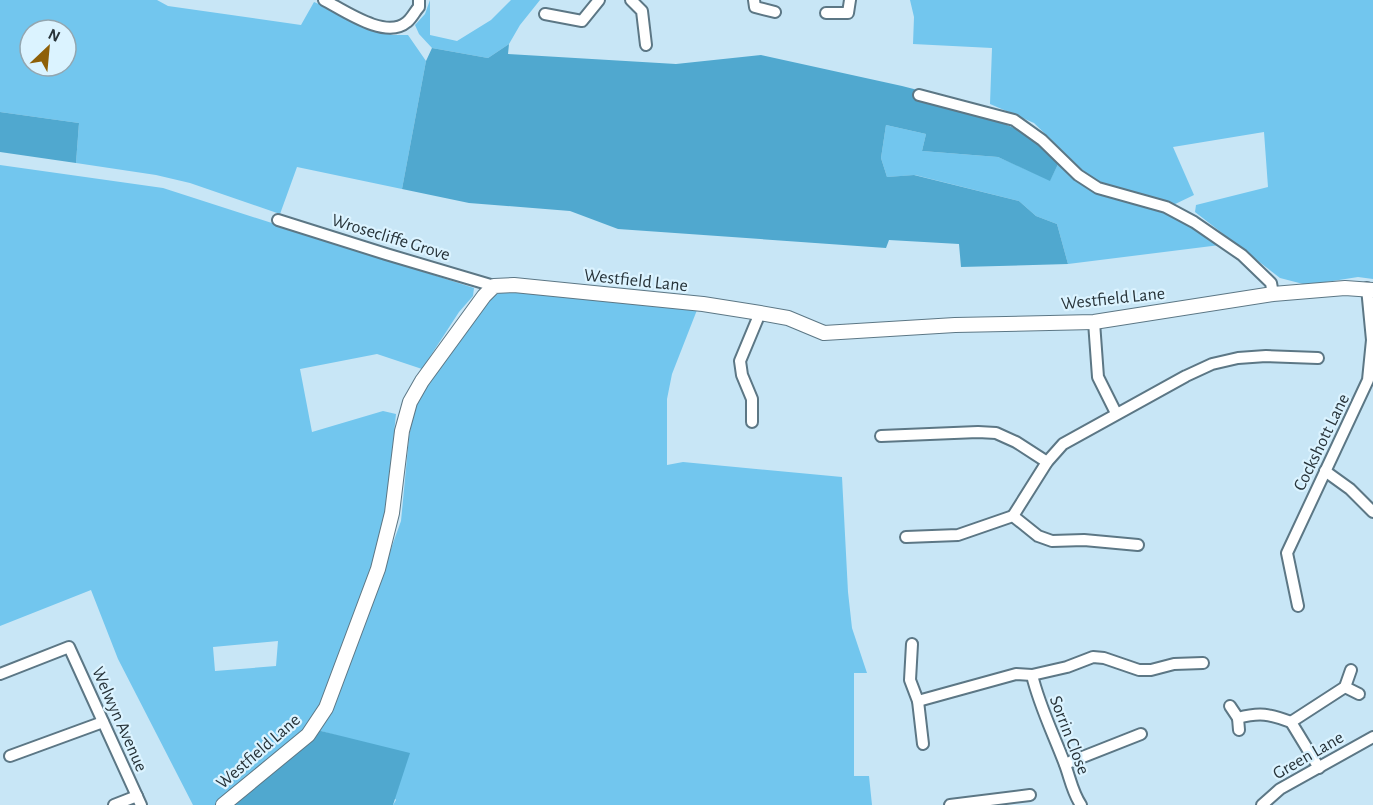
<svg xmlns="http://www.w3.org/2000/svg" width="1373" height="805" font-family="'Alegreya Sans',sans-serif">
<style>
.green{fill:#72c6ee;fill-rule:evenodd}
.forest{fill:#50a8cf}
.lines{fill:none;stroke-linecap:round;stroke-linejoin:round}
.minor-casing{stroke:#5c7785;stroke-width:14}
.tertiary-casing{stroke:#5c7785;stroke-width:16}
.minor{stroke:#fff;stroke-width:10}
.tertiary{stroke:#fff;stroke-width:14}
.labels{text-anchor:middle;stroke-width:4.5;stroke-linejoin:round;paint-order:stroke}
.street-label{font-size:18px;fill:#273339;stroke:#dbf3ff}
</style>
<rect width="100%" height="100%" fill="#c8e6f6"/>
<g class="green">
<path d="M 0,0 L 157,0 L 168,6 L 301,25 L 314,2 L 393,35 L 408,35 L 426,61 L 402,189 L 297,167 L 280,214 L 190,183 L 156,175 L 76,163 L 79,123 L 0,112 ZM 30,30 L 66,30 L 66,66 L 30,66 Z"/>
<path d="M 430,0 L 430,35 L 457,41 L 491,20 L 511,0 L 540,0 L 520,25 L 509,44 L 488,58 L 432,48 L 419,34 L 415,25 L 425,14 Z"/>
<path d="M 910,0 L 1373,0 L 1373,279 L 1358,277 L 1307,285 L 1280,278 L 1195,212 L 1196,205 L 1268,187 L 1264,132 L 1173,147 L 1194,195 L 1171,206 L 1106,187 L 1081,169 L 1034,123 L 990,104 L 992,48 L 913,44 L 914,17 Z"/>
<path d="M 886,125 L 926,134 L 922,151 L 998,157 L 1050,180 L 1059,162 L 1097,192 L 1155,208 L 1183,220 L 1220,245 L 1068,264 L 1057,224 L 1036,216 L 1019,201 L 915,175 L 887,177 L 881,158 Z"/>
<path d="M 0,165 L 163,188 L 474,288 L 473,296 L 459,312 L 422,369 L 377,354 L 300,369 L 312,432 L 383,411 L 396,414 L 388,491 L 391,496 L 376,557 L 330,683 L 312,723 L 215,805 L 193,805 L 118,659 L 91,590 L 0,626 ZM 278,641 L 276,666 L 215,671 L 213,647 Z"/>
<path d="M 503,291 L 697,310 L 672,374 L 667,399 L 667,465 L 683,462 L 842,477 L 848,592 L 852,628 L 867,673 L 854,673 L 854,776 L 869,776 L 872,805 L 393,805 L 396,800 L 353,740 L 317,730 L 332,712 L 401,521 L 409,437 L 414,410 L 427,384 L 490,298 Z"/>
</g>
<g class="forest">
<path d="M 509,44 L 508,54 L 676,64 L 761,55 L 902,86 L 980,106 L 982,115 C 1016,127 1033,137 1059,162 L 1050,181 L 998,157 L 922,151 L 926,134 L 886,125 L 881,158 L 887,177 L 914,175 L 1019,201 L 1036,216 L 1057,224 L 1068,264 L 961,267 L 959,244 L 889,240 L 886,248 L 618,229 L 570,211 L 469,203 L 402,189 L 426,61 L 432,48 L 488,58 Z"/>
<path d="M 0,112 L 79,123 L 76,163 L 0,152 Z"/>
<path d="M 317,730 L 410,753 L 393,805 L 227,805 Z"/>
</g>
<g class="lines">
<defs>
<g id="minor">
<path d="M 324,0 C 345,11 386,40 407,22 C 412,18 415,11 419,7 L 419,0"/>
<path d="M 631,0 L 642,11 L 646,45"/>
<path d="M 754,0 L 755,7 L 775,12"/>
<path d="M 826,13 L 848,13 L 850,0"/>
<path d="M 545,14 L 582,21 L 599,0"/>
<path d="M 919,95 L 1014,120 L 1042,140 L 1078,175 L 1098,188 L 1166,207 L 1194,222 L 1242,255 L 1271,283 L 1273,294"/>
<path d="M 278,220 L 386,254 L 494,286"/>
<path d="M 1094,322 L 1098,377 L 1116,413"/>
<path d="M 752,422 L 752,399 L 742,375 L 740,361 L 760,313"/>
<path d="M 881,436 L 978,432 L 996,433 L 1016,442 L 1047,462"/>
<path d="M 1325,471 L 1350,489 L 1373,512"/>
<path d="M 1013,516 L 1047,462 L 1063,444 L 1186,376 L 1212,364 L 1238,358 L 1266,356 L 1318,358"/>
<path d="M 906,537 L 958,535 L 1013,516 L 1038,536 L 1052,541 L 1084,540 L 1138,545"/>
<path d="M 1298,606 L 1287,553 L 1368,380 L 1372,340 L 1367,288"/>
<path d="M 912,644 L 910,680 L 918,701 L 923,744"/>
<path d="M 0,674 L 69,647 L 141,805"/>
<path d="M 1032,675 C 1039,705 1053,733 1064,762 C 1070,777 1072,792 1081,805"/>
<path d="M 1345,687 L 1359,694"/>
<path d="M 918,701 L 1016,674 L 1032,675 L 1067,667 L 1093,657 L 1104,658 L 1139,670 L 1151,670 L 1174,664 L 1203,663"/>
<path d="M 1230,706 L 1238,718"/>
<path d="M 1239,730 L 1238,718 C 1260,712 1269,714 1291,722"/>
<path d="M 10,756 L 103,722"/>
<path d="M 1065,764 L 1141,734"/>
<path d="M 1319,768 L 1291,722 L 1345,687 L 1351,670"/>
<path d="M 114,805 L 137,796"/>
<path d="M 950,805 L 1030,795"/>
<path d="M 1262,805 L 1280,789 L 1373,737"/>
</g>
<path id="tertiary" d="M 223,805 L 308,735 L 326,708 L 378,569 L 392,513 L 402,431 L 410,402 L 422,381 L 484,296 L 494,286 L 514,285 L 703,304 L 760,313 L 788,318 L 824,333 L 955,325 L 1094,322 L 1273,294 L 1345,288 L 1373,290"/>
</defs>
<use href="#minor" class="minor-casing"/>
<use href="#tertiary" class="tertiary-casing"/>
<use href="#minor" class="minor"/>
<use href="#tertiary" class="tertiary"/>
</g>
<g class="labels">
<g class="street-label">
<text transform="translate(391 237) rotate(17)" y="6">Wrosecliffe Grove</text>
<text transform="translate(636 280) rotate(6)" y="6">Westfield Lane</text>
<text transform="translate(1113 298) rotate(-6)" y="6">Westfield Lane</text>
<text transform="translate(1321 442) rotate(-64)" y="6">Cockshott Lane</text>
<text transform="translate(120 719) rotate(66)" y="6">Welwyn Avenue</text>
<text transform="translate(1070 735) rotate(69)" y="6">Sorrin Close</text>
<text transform="translate(258 751) rotate(-41)" y="6">Westfield Lane</text>
<text transform="translate(1308 755) rotate(-30)" y="6">Green Lane</text>
</g>
</g>
<g transform="translate(48 48) rotate(26)"><circle r="28" fill="#dbf3ff" stroke="#93a6b0" stroke-width="1.5"/>
<path d="M0-4.5L10 22L0 15L-10 22Z" fill="#8e6008"/>
<text y="-9" font-size="16" font-weight="bold" text-anchor="middle" fill="#273339">N</text>
</g>
</svg>
